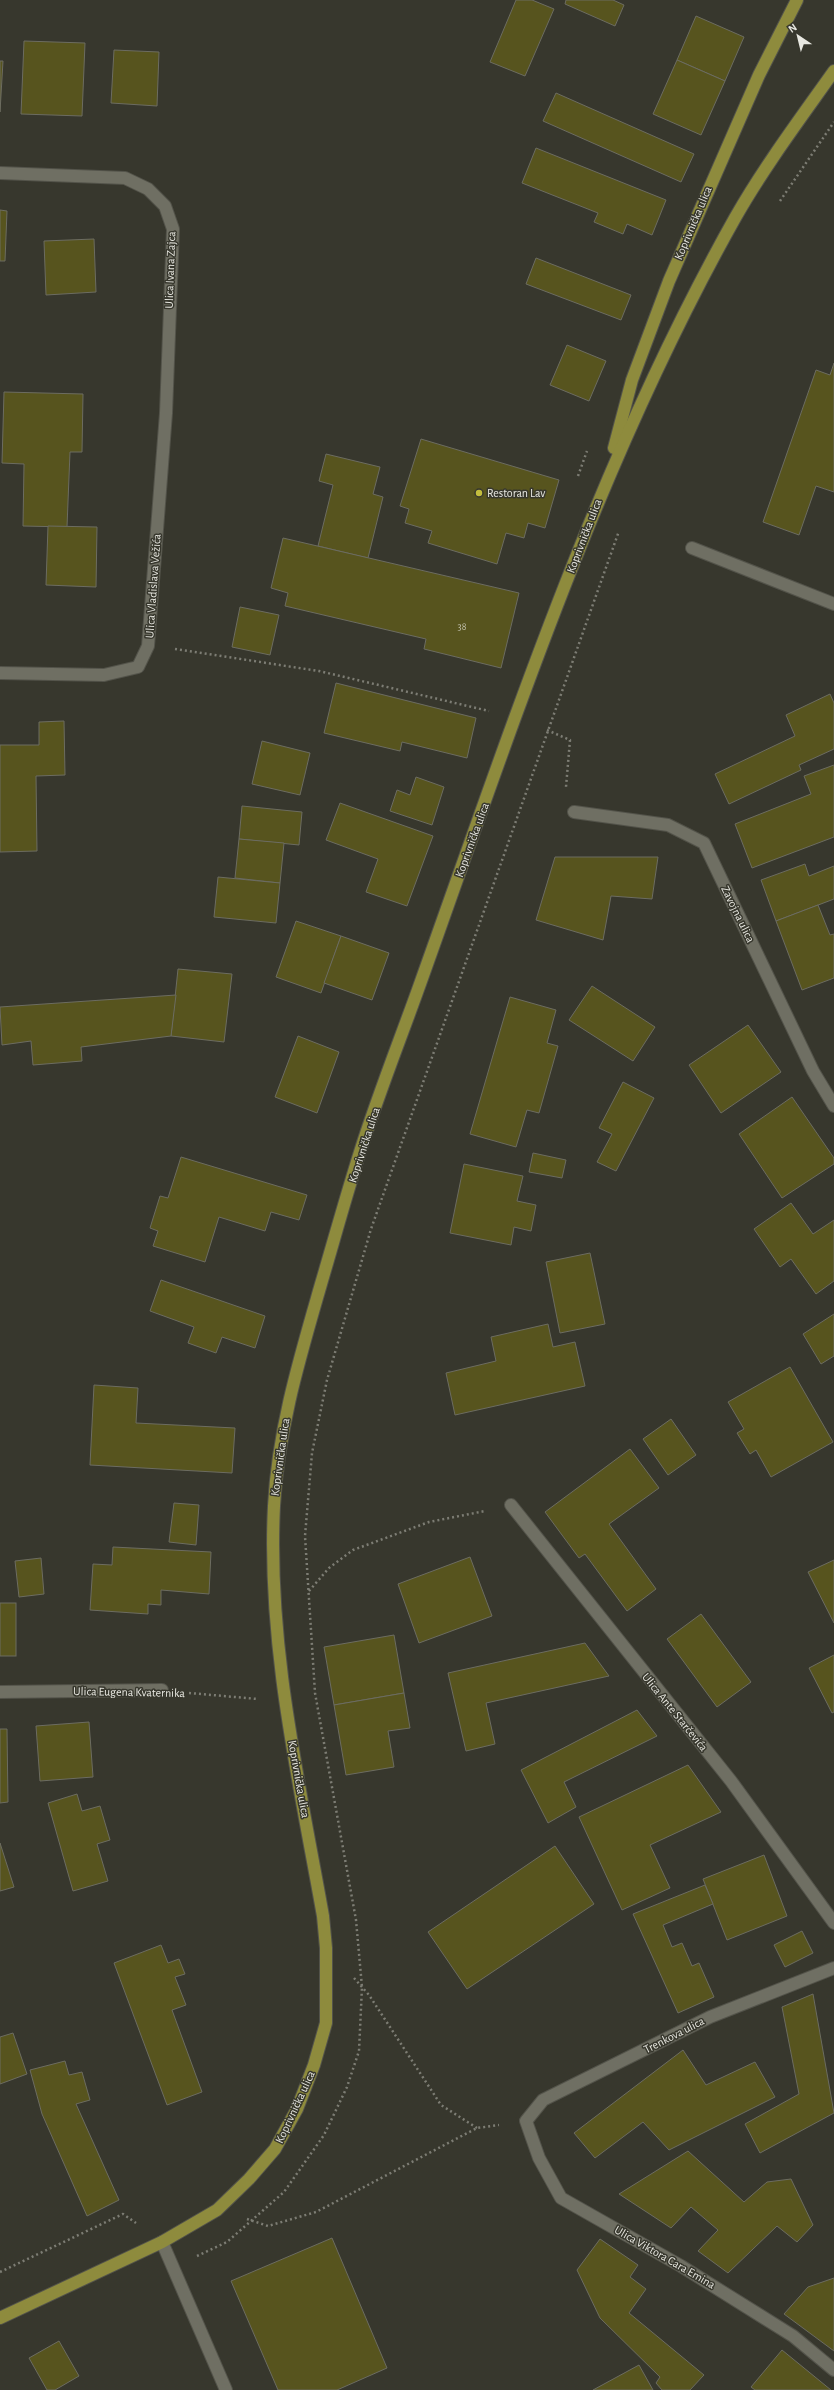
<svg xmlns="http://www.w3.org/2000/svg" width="834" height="2390" font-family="'Alegreya Sans',sans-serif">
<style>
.building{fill:#57541e;stroke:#6c6c61}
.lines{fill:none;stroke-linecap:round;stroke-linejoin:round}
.minor-casing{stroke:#53534a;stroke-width:14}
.major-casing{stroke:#53534a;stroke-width:14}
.path{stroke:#7d7d74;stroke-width:2.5;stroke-dasharray:2 3;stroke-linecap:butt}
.minor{stroke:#6f6f63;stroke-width:12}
.major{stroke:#8e8b3d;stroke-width:12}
.poi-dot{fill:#c3bd3e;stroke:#37372d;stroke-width:1.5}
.labels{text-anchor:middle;stroke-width:3;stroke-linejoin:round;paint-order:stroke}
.number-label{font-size:10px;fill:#c4c3b0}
.street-label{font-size:12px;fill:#e8e8e1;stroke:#37372d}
.poi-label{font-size:12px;fill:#e8e8e1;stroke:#37372d;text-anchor:start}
</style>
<rect width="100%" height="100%" fill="#37372d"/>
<g class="building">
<path d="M 516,0 L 532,0 L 554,9 L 525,76 L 490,62 Z"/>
<path d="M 566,0 L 613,0 L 624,5 L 615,26 L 565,4 Z"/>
<path d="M 696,16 L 744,37 L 725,81 L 677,60 Z"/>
<path d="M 24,41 L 85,43 L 82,116 L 21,114 Z"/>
<path d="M 114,50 L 159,52 L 157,106 L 111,103 Z"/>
<path d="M 677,60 L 725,81 L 701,135 L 653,114 Z"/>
<path d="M 0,61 L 3,61 L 0,112 Z"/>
<path d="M 556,93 L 694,154 L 681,182 L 543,121 Z"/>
<path d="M 536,148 L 666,200 L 652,235 L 627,224 L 623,234 L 594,222 L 598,213 L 522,183 Z"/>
<path d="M 0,210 L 7,211 L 5,261 L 0,261 Z"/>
<path d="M 94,239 L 96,292 L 46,295 L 44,241 Z"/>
<path d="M 536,258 L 631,295 L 621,320 L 526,284 Z"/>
<path d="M 567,345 L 606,361 L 589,401 L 550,385 Z"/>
<path d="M 834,363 L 834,492 L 816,486 L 799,535 L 763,522 L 816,370 L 830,375 Z"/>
<path d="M 4,392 L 83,394 L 82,452 L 70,452 L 67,527 L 23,526 L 24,464 L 2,463 Z"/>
<path d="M 421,439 L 559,480 L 545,528 L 528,523 L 524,538 L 506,533 L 497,564 L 428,543 L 432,531 L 405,523 L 409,509 L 400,506 Z"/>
<path d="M 326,454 L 380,467 L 373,494 L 383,497 L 368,558 L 318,546 L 333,485 L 319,481 Z"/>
<path d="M 48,526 L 97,527 L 96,587 L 46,585 Z"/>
<path d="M 283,538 L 519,593 L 501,668 L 424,649 L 426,639 L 285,606 L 288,593 L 271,588 Z"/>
<path d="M 240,607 L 279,615 L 270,655 L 232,647 Z"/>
<path d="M 336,683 L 476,718 L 467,758 L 402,742 L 400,751 L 324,733 Z"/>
<path d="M 830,694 L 834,703 L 834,749 L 799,765 L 801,770 L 729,804 L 715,774 L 795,736 L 786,715 Z"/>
<path d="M 64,721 L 65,775 L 36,776 L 37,851 L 0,852 L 0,745 L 39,745 L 39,722 Z"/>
<path d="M 262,741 L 310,753 L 300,795 L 252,784 Z"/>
<path d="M 834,765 L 834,837 L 752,868 L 735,824 L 811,794 L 804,776 Z"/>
<path d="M 416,777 L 444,787 L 432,825 L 390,811 L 397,790 L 410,795 Z"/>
<path d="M 340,803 L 433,836 L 407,906 L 366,892 L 378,859 L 326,840 Z"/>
<path d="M 242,806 L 302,812 L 299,845 L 239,839 Z"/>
<path d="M 239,839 L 284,843 L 280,883 L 235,878 Z"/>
<path d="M 555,857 L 658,857 L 652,899 L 611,896 L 603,940 L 536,920 Z"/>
<path d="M 805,864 L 809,876 L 834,866 L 834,899 L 776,921 L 761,880 Z"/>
<path d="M 218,877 L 280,883 L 276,923 L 214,917 Z"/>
<path d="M 818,905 L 830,935 L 834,934 L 834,978 L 802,990 L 776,921 Z"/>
<path d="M 296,921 L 341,936 L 321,993 L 276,977 Z"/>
<path d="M 341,936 L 389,953 L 372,1000 L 324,983 Z"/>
<path d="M 178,969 L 232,974 L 224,1042 L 171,1036 Z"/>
<path d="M 592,986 L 655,1027 L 633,1061 L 569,1020 Z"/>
<path d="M 176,995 L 171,1036 L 81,1047 L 82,1061 L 33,1065 L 31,1041 L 2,1045 L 0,1007 Z"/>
<path d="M 510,997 L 556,1010 L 547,1043 L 558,1046 L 539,1113 L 527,1110 L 516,1147 L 470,1134 Z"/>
<path d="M 748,1025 L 781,1072 L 721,1113 L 689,1065 Z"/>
<path d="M 298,1036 L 339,1052 L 317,1113 L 275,1097 Z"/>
<path d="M 623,1082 L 654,1098 L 616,1171 L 597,1162 L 612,1134 L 599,1128 Z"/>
<path d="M 792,1097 L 834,1158 L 834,1164 L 782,1198 L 739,1134 Z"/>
<path d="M 533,1153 L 566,1160 L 562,1178 L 529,1172 Z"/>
<path d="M 181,1157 L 307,1195 L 299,1220 L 271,1212 L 265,1231 L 219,1217 L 205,1262 L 153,1246 L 158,1231 L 150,1228 L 160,1196 L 168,1198 Z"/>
<path d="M 464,1164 L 523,1176 L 517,1201 L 536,1205 L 531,1231 L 514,1227 L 511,1245 L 450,1233 Z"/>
<path d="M 791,1203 L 813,1234 L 834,1220 L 834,1281 L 816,1294 L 791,1259 L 780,1267 L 754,1229 Z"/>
<path d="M 590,1253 L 605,1324 L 560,1333 L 546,1262 Z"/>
<path d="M 161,1280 L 265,1316 L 255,1348 L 222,1337 L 216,1353 L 188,1343 L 194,1327 L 150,1311 Z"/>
<path d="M 834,1314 L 834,1356 L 821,1364 L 803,1334 Z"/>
<path d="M 548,1324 L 553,1347 L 575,1342 L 585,1386 L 455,1415 L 446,1373 L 496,1361 L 491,1337 Z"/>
<path d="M 790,1367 L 833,1442 L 771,1477 L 756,1450 L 750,1454 L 737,1433 L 744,1429 L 728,1402 Z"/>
<path d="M 94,1385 L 138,1388 L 136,1423 L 235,1428 L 232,1473 L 90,1465 Z"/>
<path d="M 671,1419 L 696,1455 L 668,1475 L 643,1439 Z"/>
<path d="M 630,1449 L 659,1488 L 609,1524 L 656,1589 L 627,1611 L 585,1554 L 579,1558 L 545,1512 Z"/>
<path d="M 174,1503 L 199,1505 L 196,1545 L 169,1542 Z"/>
<path d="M 113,1547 L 211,1552 L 209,1594 L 161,1590 L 161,1605 L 148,1604 L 148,1614 L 90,1610 L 93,1564 L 112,1565 Z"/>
<path d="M 470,1557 L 492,1616 L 419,1643 L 398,1584 Z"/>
<path d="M 41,1558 L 44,1594 L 19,1597 L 15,1561 Z"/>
<path d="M 834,1560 L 834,1623 L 808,1572 Z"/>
<rect x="0" y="1603" width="16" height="53"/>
<path d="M 701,1614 L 751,1682 L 717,1707 L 667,1639 Z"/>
<path d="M 394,1635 L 404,1693 L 334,1705 L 324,1647 Z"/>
<path d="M 585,1643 L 609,1676 L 486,1703 L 495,1744 L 466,1751 L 448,1673 Z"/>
<path d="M 834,1655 L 834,1712 L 832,1713 L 809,1668 Z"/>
<path d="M 404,1693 L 410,1728 L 388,1731 L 394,1767 L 346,1775 L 334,1705 Z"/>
<path d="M 637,1710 L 657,1736 L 564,1782 L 576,1807 L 548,1823 L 521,1770 Z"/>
<path d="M 89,1722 L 93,1777 L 40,1781 L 36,1726 Z"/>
<path d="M 0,1729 L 7,1729 L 8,1802 L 0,1803 Z"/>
<path d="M 688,1765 L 721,1812 L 650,1845 L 670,1888 L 622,1910 L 579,1817 Z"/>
<path d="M 77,1794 L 82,1811 L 100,1806 L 110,1840 L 97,1844 L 108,1881 L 73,1891 L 48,1803 Z"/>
<path d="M 0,1843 L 14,1887 L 0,1891 Z"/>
<path d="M 555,1846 L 594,1904 L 467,1989 L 428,1932 Z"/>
<path d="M 764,1855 L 787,1916 L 727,1940 L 703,1879 Z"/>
<path d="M 705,1885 L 713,1904 L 663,1925 L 672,1947 L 682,1943 L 692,1966 L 699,1963 L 714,1997 L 678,2013 L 633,1914 Z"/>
<path d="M 802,1931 L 813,1953 L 785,1967 L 774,1945 Z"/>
<path d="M 161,1945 L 168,1963 L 179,1959 L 185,1974 L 175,1977 L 186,2005 L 172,2010 L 202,2092 L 167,2105 L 114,1963 Z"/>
<path d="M 813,1994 L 834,2113 L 760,2153 L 745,2124 L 799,2094 L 782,2007 Z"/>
<path d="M 13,2033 L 27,2074 L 0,2084 L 0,2037 Z"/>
<path d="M 683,2050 L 706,2085 L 755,2062 L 775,2097 L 669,2150 L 643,2122 L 595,2158 L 574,2133 Z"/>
<path d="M 65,2061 L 69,2075 L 82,2072 L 90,2100 L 76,2104 L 119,2200 L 87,2216 L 42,2114 L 30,2070 Z"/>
<path d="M 688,2151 L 744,2202 L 767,2182 L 791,2179 L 813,2225 L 797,2242 L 777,2226 L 728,2273 L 698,2251 L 718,2230 L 691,2207 L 671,2228 L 619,2194 Z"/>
<path d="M 332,2238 L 387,2368 L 337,2390 L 278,2390 L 231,2281 Z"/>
<path d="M 600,2239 L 638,2265 L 630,2277 L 646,2289 L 629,2313 L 704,2375 L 690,2390 L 662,2390 L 656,2383 L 660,2377 L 600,2318 L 577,2270 Z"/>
<path d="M 834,2278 L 834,2351 L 784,2314 L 808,2287 Z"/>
<path d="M 59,2341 L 79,2376 L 55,2390 L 47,2390 L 29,2358 Z"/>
<path d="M 782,2350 L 831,2390 L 755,2390 L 751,2387 Z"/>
<path d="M 639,2365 L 653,2390 L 593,2390 Z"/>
</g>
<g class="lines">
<defs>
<g id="minor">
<path d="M 0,173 L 125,178 L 148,189 L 165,206 L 173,229 L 166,413 L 148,646 L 138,667 L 104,675 L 0,673"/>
<path d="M 692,548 L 834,604"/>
<path d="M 574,812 L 668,825 L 704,843 L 813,1071 L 834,1106"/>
<path d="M 511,1505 L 731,1781 L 834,1923"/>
<path d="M 0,1692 L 162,1690"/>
<path d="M 834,1968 L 710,2017 L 543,2100 L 526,2121 L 539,2158 L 561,2198 L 681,2266 L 793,2336 L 834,2370"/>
<path d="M 162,2242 L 226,2390"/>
</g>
<g id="major">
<path d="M 614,448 L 632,380 L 669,281 L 759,75 L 797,0"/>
<path d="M 0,2318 L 162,2242 L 217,2210 L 249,2179 L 275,2149 L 297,2109 L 314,2065 L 326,2023 L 326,1948 L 323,1916 C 299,1781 267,1644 274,1506 C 278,1429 300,1357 321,1284 C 334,1240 346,1196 360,1152 C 378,1095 400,1040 420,984 C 513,724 599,460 735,218 C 764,167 800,119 834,71"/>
</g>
</defs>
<use href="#minor" class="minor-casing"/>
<use href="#major" class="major-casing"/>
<g class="path">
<path d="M 780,201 L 834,122"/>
<path d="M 578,476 L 587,451"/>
<path d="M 175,649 L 319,671 L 489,711"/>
<path d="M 547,730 L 570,740 L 566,787"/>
<path d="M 309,1591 L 329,1568 L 353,1550 L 429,1522 L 485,1511"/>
<path d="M 189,1693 L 258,1699"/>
<path d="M 354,1978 L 369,1995 L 441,2105 L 477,2128"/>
<path d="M 247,2219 L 268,2226 L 316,2212 L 477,2128 L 499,2125"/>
<path d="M 197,2256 L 227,2242 L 284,2192 L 324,2135 L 347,2087 L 359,2051 L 362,1987 L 356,1920 L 315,1693 L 305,1536 L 312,1453 L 327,1380 L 371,1229 L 619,531"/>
<path d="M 0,2272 L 123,2214 L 136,2223"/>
</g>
<use href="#minor" class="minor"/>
<use href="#major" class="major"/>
</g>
<circle class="poi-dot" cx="479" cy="493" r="4"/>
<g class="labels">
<g class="number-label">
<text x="462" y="630">38</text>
</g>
<g class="street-label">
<text transform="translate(693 223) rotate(-67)" y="4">Koprivnička ulica</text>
<text transform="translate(170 270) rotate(-88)" y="4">Ulica Ivana Zajca</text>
<text transform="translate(584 536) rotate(-69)" y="4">Koprivnička ulica</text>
<text transform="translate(153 586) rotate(-86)" y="4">Ulica Vladislava Vežića</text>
<text transform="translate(472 840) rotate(-70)" y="4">Koprivnička ulica</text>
<text transform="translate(738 914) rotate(64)" y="4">Zavojna ulica</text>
<text transform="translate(364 1145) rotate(-72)" y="4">Koprivnička ulica</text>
<text transform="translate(280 1457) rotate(-82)" y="4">Koprivnička ulica</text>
<text transform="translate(129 1692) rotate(1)" y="4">Ulica Eugena Kvaternika</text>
<text transform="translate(675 1712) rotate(51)" y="4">Ulica Ante Starčevića</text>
<text transform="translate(299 1779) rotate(80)" y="4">Koprivnička ulica</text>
<text transform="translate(674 2035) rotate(-27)" y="4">Trenkova ulica</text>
<text transform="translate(295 2107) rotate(-65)" y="4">Koprivnička ulica</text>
<text transform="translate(665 2257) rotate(30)" y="4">Ulica Viktora Cara Emina</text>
</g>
<g class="poi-label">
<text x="487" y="497">Restoran Lav</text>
</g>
</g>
<g transform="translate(798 36) rotate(325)" stroke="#37372d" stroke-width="3" paint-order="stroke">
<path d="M0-3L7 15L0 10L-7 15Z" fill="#e8e8e1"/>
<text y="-6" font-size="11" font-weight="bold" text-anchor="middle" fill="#e8e8e1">N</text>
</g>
</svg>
